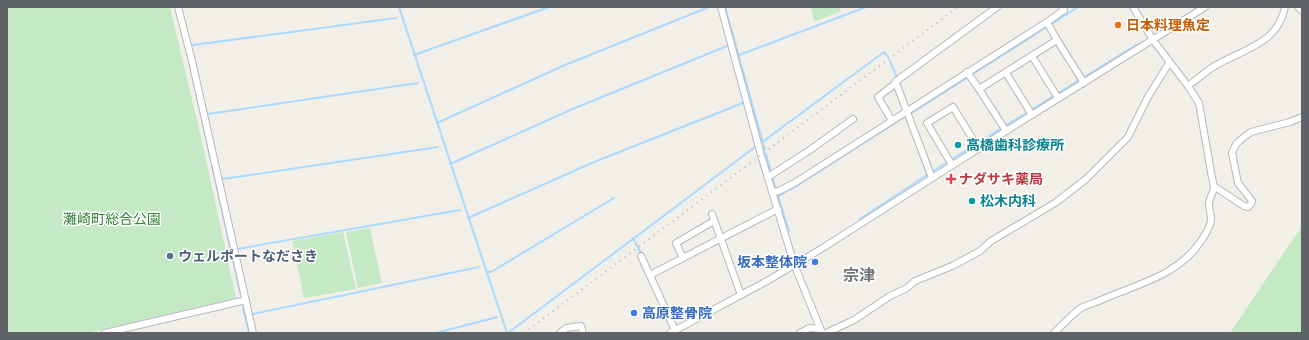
<svg xmlns="http://www.w3.org/2000/svg" width="1309" height="340" font-family="Montserrat,'Noto Sans JP',sans-serif">
<style>
.green{fill:#c5e8c5}
.lines{fill:none;stroke-linecap:round;stroke-linejoin:round}
.stream{stroke:#aadaff;stroke-width:2}
.minor-casing{stroke:#b5b8bc;stroke-width:8}
.minor{stroke:#fff;stroke-width:6}
.rail{stroke:#b6b7b8;stroke-width:2;stroke-dasharray:1 5;stroke-linecap:butt}
.food-dot{fill:#e8710a;stroke:#fff;stroke-width:1.5}
.culture-dot{fill:#0f9aa8;stroke:#fff;stroke-width:1.5}
.health-dot{fill:#e0444e;stroke:#fff;stroke-width:1.5}
.service-dot{fill:#5c6f8a;stroke:#fff;stroke-width:1.5}
.shop-dot{fill:#3f7fe0;stroke:#fff;stroke-width:1.5}
.labels{text-anchor:middle;stroke-width:3;stroke-linejoin:round;paint-order:stroke}
.food-label{font-size:14px;font-weight:bold;fill:#c56008;stroke:#fff;text-anchor:start}
.culture-label{font-size:14px;font-weight:bold;fill:#0d838f;stroke:#fff;text-anchor:start}
.health-label{font-size:14px;font-weight:bold;fill:#be3a42;stroke:#fff;text-anchor:start}
.park-label{font-size:14px;fill:#348238;stroke:#fff}
.service-label{font-size:14px;font-weight:bold;fill:#4e5e75;stroke:#fff;text-anchor:start}
.shop-label{font-size:14px;font-weight:bold;fill:#366cbe;stroke:#fff;text-anchor:end}
.quarter-label{font-size:16px;font-weight:bold;fill:#70757a;stroke:#fff}
</style>
<rect width="100%" height="100%" fill="#f1efe8"/>
<g class="green">
<path d="M 7,7 L 170,7 L 203,146 L 236,298 L 87,333 L 7,333 Z"/>
<path d="M 811,7 L 839,7 L 841,11 L 816,21 L 814,20 Z"/>
<path d="M 1302,226 L 1302,333 L 1230,333 Z"/>
<path d="M 370,228 L 382,283 L 358,288 L 346,232 Z"/>
<path d="M 343,232 L 356,289 L 304,298 L 292,241 Z"/>
</g>
<g class="lines">
<g class="stream">
<path d="M 399,7 L 507,333"/>
<path d="M 725,7 L 765,150"/>
<path d="M 1154,35 L 1163,29"/>
<path d="M 193,45 L 396,18"/>
<path d="M 414,55 L 549,7"/>
<path d="M 739,55 L 866,7"/>
<path d="M 890,61 L 897,78"/>
<path d="M 194,84 L 240,292"/>
<path d="M 208,114 L 418,83"/>
<path d="M 910,114 L 1078,7"/>
<path d="M 437,123 L 565,65 L 709,7"/>
<path d="M 761,143 L 884,52 L 888,57"/>
<path d="M 766,154 L 776,190"/>
<path d="M 450,164 L 575,108 L 727,46"/>
<path d="M 223,179 L 438,147"/>
<path d="M 778,196 L 798,185 L 906,116"/>
<path d="M 778,196 L 789,231"/>
<path d="M 468,218 L 594,162 L 743,103"/>
<path d="M 860,219 L 933,171 L 1136,45"/>
<path d="M 633,238 L 641,253"/>
<path d="M 237,249 L 460,210"/>
<path d="M 487,272 L 491,272 L 614,198"/>
<path d="M 243,308 L 249,333"/>
<path d="M 253,314 L 479,267"/>
<path d="M 436,333 L 497,317"/>
<path d="M 508,333 L 755,147"/>
</g>
<defs>
<g id="minor">
<path d="M 178,7 L 192,61 L 253,333"/>
<path d="M 721,7 L 761,155 L 794,264 L 822,333"/>
<path d="M 1298,7 L 1302,11"/>
<path d="M 1047,22 L 1057,40"/>
<path d="M 1032,56 L 1058,98"/>
<path d="M 967,72 L 979,89"/>
<path d="M 1006,73 L 1032,115"/>
<path d="M 896,83 L 932,178"/>
<path d="M 1188,86 C 1196,80 1204,73 1213,67 C 1240,50 1278,45 1285,7"/>
<path d="M 892,121 L 878,97 L 896,83 L 895,82 L 997,7"/>
<path d="M 1006,131 L 979,89 L 1057,40 L 1084,83"/>
<path d="M 952,165 L 927,123 L 953,107 L 979,149"/>
<path d="M 768,177 L 810,150 L 853,119"/>
<path d="M 1215,187 L 1244,206 L 1248,207 L 1251,204 L 1252,201 L 1238,183 L 1232,153 L 1236,144 L 1244,137 L 1251,132 L 1290,122 L 1302,117"/>
<path d="M 773,192 L 779,191 L 796,182 L 1047,22 L 1064,10 L 1062,7"/>
<path d="M 712,214 L 741,295"/>
<path d="M 641,256 L 675,330"/>
<path d="M 683,258 L 676,243 L 714,221"/>
<path d="M 650,275 L 778,209"/>
<path d="M 105,333 L 246,300"/>
<path d="M 560,333 L 566,328 L 581,326 L 583,333"/>
<path d="M 670,333 L 767,281 L 821,249 L 1006,131 L 1205,7"/>
<path d="M 800,333 L 809,328 L 820,329"/>
<path d="M 826,333 L 854,320 L 890,296 L 907,288 L 915,281 L 952,266 L 980,251 L 991,241 L 1055,203 L 1085,180 L 1128,137 L 1148,97 L 1169,63"/>
<path d="M 1054,333 C 1063,325 1071,315 1081,308 C 1087,305 1094,303 1101,300 C 1137,284 1178,276 1201,241 C 1205,235 1211,227 1211,219 C 1211,214 1209,210 1209,204 C 1210,192 1217,193 1212,178 L 1199,103 L 1188,86 L 1153,40 L 1133,7"/>
</g>
</defs>
<use href="#minor" class="minor-casing"/>
<use href="#minor" class="minor"/>
<path class="rail" d="M 524,333 L 958,7"/>
</g>
<circle class="food-dot" cx="1118" cy="25" r="4"/>
<g class="culture-dot">
<circle cx="958" cy="145" r="4"/>
<circle cx="972" cy="201" r="4"/>
</g>
<path class="health-dot" d="M949 173h4v4h4v4h-4v4h-4v-4h-4v-4h4z"/>
<circle class="service-dot" cx="170" cy="256" r="4"/>
<g class="shop-dot">
<circle cx="815" cy="262" r="4"/>
<circle cx="634" cy="313" r="4"/>
</g>
<g class="labels">
<g class="food-label">
<text x="1126" y="30">日本料理魚定</text>
</g>
<g class="culture-label">
<text x="966" y="150">高橋歯科診療所</text>
<text x="980" y="206">松木内科</text>
</g>
<g class="health-label">
<text x="959" y="184">ナダサキ薬局</text>
</g>
<g class="park-label">
<text x="112" y="224">灘崎町総合公園</text>
</g>
<g class="service-label">
<text x="178" y="261">ウェルポートなださき</text>
</g>
<g class="shop-label">
<text x="807" y="267">坂本整体院</text>
<text x="642" y="318" text-anchor="start">高原整骨院</text>
</g>
<g class="quarter-label">
<text x="859" y="281">宗津</text>
</g>
</g>
<rect width="1309" height="340" fill="none" stroke="#5f6368" stroke-width="16"/>
</svg>
